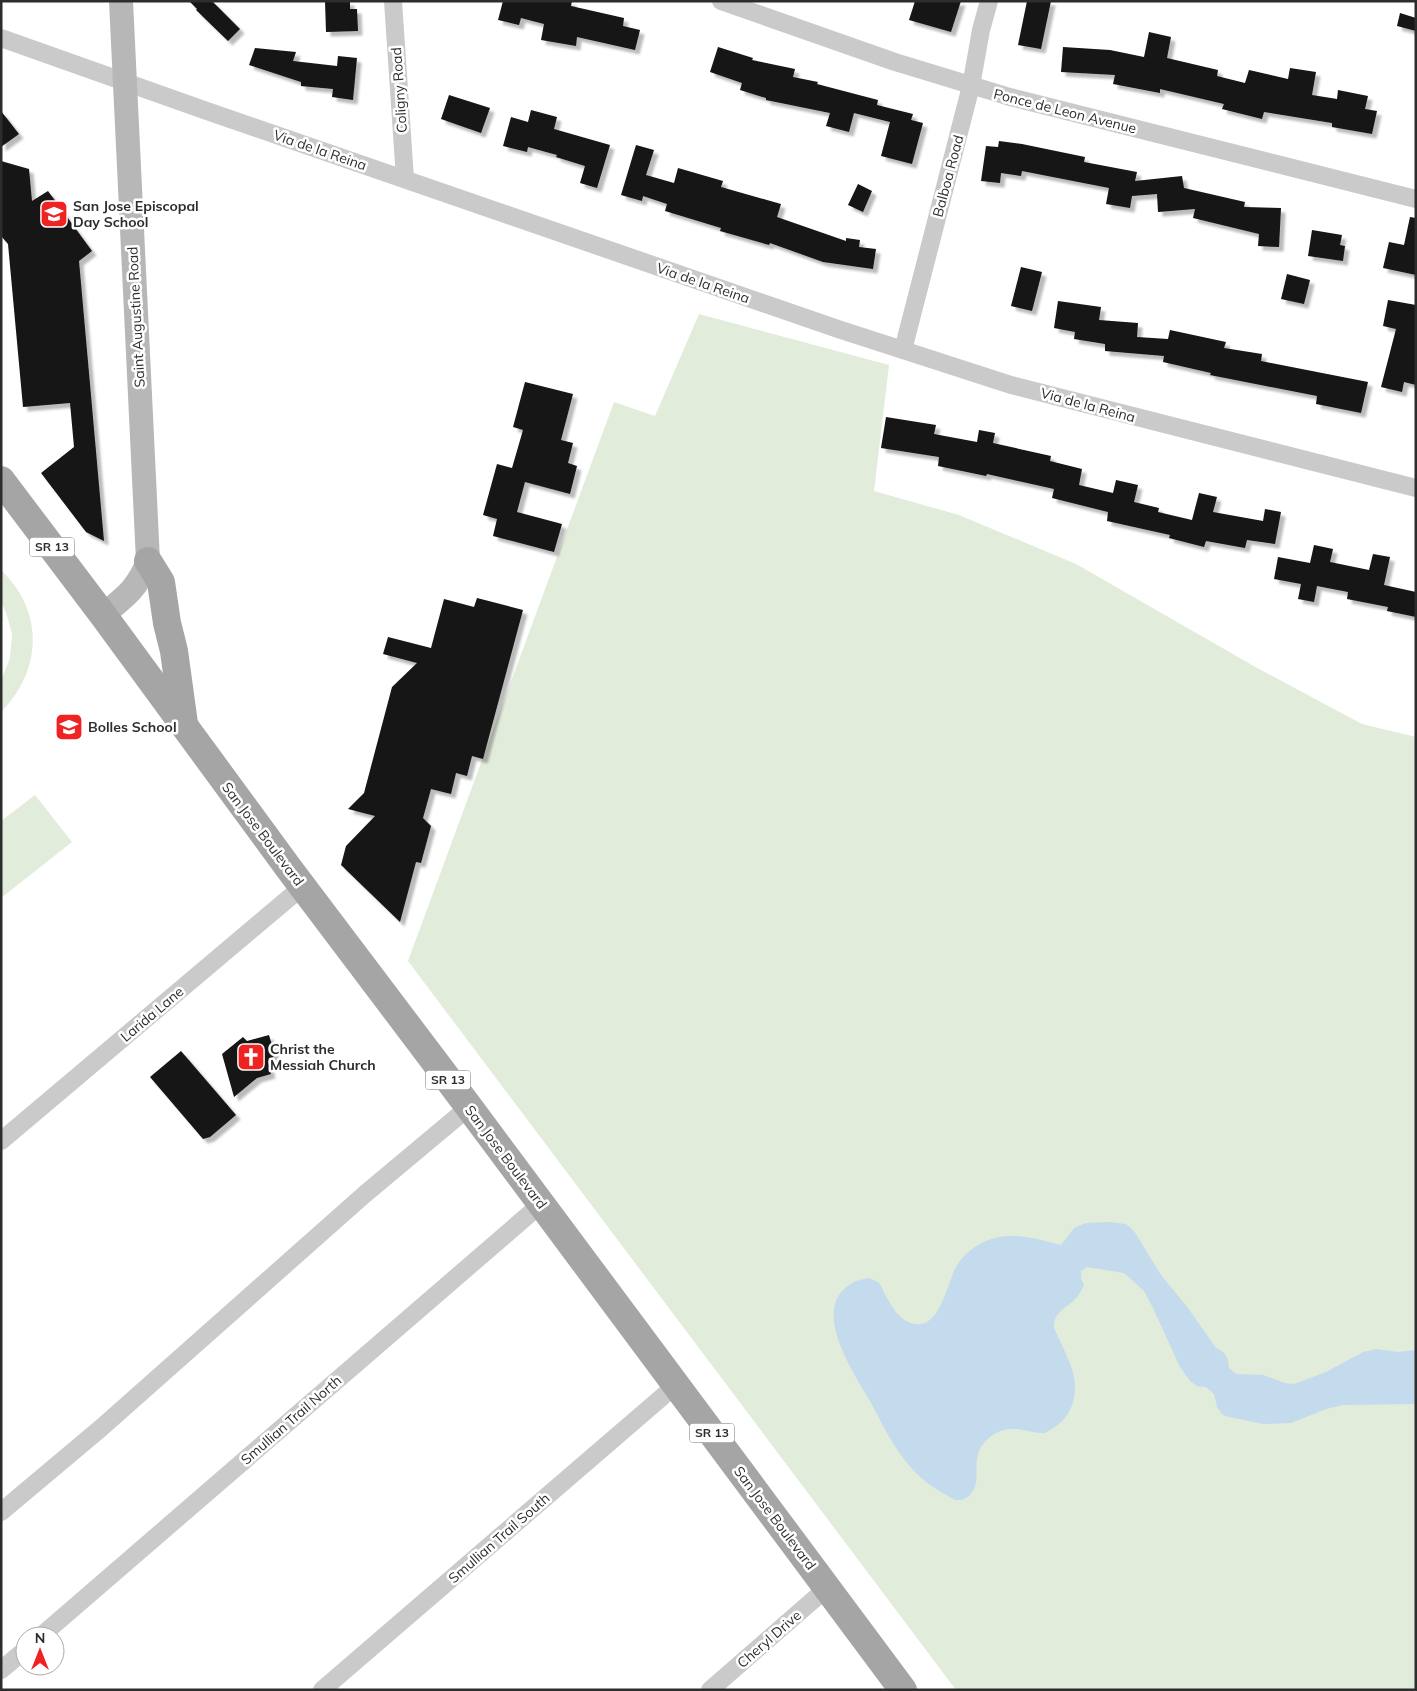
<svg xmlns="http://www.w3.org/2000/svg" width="1417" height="1691" font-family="Mulish,sans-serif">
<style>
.green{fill:#e2ecda}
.water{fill:#c4daed}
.building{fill:#141414;filter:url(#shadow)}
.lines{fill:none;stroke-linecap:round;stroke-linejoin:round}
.street{stroke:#cacaca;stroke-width:18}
.secondary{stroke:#b7b7b7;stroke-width:24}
.primary{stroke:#a5a5a5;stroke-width:28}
.labels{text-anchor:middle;stroke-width:5;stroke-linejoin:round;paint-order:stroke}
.shield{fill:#fff;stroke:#6c6c6c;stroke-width:1}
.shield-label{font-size:12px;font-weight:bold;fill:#2d2d2d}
.street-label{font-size:14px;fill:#2d2d2d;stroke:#fff}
.poi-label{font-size:14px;font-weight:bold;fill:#2d2d2d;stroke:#fff;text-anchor:start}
</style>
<defs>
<filter id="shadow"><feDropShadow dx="4.5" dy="4.5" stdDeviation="1" flood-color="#0004"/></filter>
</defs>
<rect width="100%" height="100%" fill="#fff"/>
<g class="green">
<path d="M 699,314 L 889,365 L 874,491 L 959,515 L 1076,564 L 1259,669 L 1362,724 L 1416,737 L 1416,1690 L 956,1690 L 408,961 L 614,402 L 655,416 Z"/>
<path d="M 1,570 C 44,611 43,670 1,712 L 1,680 L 10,658 L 12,634 L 6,612 L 1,602 Z"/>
<path d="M 35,795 L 72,842 L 1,898 L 1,821 Z"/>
</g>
<path class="water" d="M 1107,1222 L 1126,1224 L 1134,1231 L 1161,1275 L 1188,1308 L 1216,1348 C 1225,1351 1229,1359 1229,1368 L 1236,1374 L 1263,1375 L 1285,1383 L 1294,1384 L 1326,1372 L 1363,1352 L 1376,1349 L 1398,1352 L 1416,1350 L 1416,1404 L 1343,1405 L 1326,1409 L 1291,1423 L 1263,1424 L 1225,1416 L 1222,1414 L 1217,1407 L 1214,1394 L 1206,1387 L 1197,1386 L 1190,1381 L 1180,1367 L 1152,1306 L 1144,1291 L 1124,1273 L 1087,1267 L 1081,1271 L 1081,1278 L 1084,1285 C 1082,1289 1080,1293 1078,1296 C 1068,1308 1053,1311 1054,1328 C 1060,1342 1072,1364 1074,1377 C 1078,1398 1070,1419 1052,1429 C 1049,1430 1047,1432 1045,1433 C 1035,1434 1022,1428 1011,1429 C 995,1429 979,1443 977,1459 C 975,1472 980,1484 970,1495 C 967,1498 961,1501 956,1500 C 952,1499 947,1495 943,1493 C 905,1473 888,1435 869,1399 C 852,1371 808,1305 854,1282 C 858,1280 864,1279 869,1278 C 872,1279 876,1281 879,1283 C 881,1285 883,1290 884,1293 C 892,1306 899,1322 916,1324 C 940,1327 947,1285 955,1269 C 965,1249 987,1237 1008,1236 C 1026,1235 1044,1241 1061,1245 L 1074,1228 L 1086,1223 Z"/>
<g class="building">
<path d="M 189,1 L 212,1 L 240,29 L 228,41 L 196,10 L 197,9 Z"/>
<path d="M 325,1 L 350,1 L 350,9 L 357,9 L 358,31 L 326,32 Z"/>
<path d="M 503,1 L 572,1 L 571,6 L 624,18 L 623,26 L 640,30 L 635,50 L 577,37 L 576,46 L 541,40 L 544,24 L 521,18 L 519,25 L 498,20 Z"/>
<path d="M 915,1 L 961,1 L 951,32 L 909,20 Z"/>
<path d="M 1027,1 L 1051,1 L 1041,49 L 1018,45 Z"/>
<path d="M 1400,13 L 1416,18 L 1416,31 L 1397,26 Z"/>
<path d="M 1149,32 L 1171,37 L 1167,58 L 1218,70 L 1217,76 L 1245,83 L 1249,70 L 1288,79 L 1290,68 L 1316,72 L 1312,95 L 1337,99 L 1338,90 L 1368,96 L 1365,109 L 1377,111 L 1372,134 L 1332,127 L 1332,123 L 1264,112 L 1262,119 L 1222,109 L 1224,104 L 1160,89 L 1160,93 L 1113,84 L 1115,75 L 1061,72 L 1063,47 L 1110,50 L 1144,57 Z"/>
<path d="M 718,47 L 753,58 L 752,60 L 795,69 L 793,77 L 818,82 L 817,84 L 878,100 L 877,105 L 913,114 L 911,120 L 923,123 L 912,164 L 881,156 L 890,122 L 854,113 L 849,132 L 826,126 L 830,113 L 766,100 L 766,98 L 740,90 L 742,83 L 710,72 Z"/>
<path d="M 255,48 L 296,52 L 293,61 L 337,66 L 338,56 L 357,58 L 353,100 L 332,97 L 333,89 L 301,86 L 301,82 L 249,65 Z"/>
<path d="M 449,95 L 490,108 L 481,133 L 441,119 Z"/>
<path d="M 531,110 L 557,117 L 554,129 L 610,145 L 597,188 L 580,183 L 585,166 L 556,157 L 557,155 L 528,147 L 527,152 L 503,146 L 511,117 L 528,122 Z"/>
<path d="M 1,111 L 19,134 L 1,147 Z"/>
<path d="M 999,141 L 1022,144 L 1085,157 L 1084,162 L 1137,172 L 1135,181 L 1182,176 L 1184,188 L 1245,202 L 1244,207 L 1281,208 L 1279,247 L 1258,246 L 1259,234 L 1193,218 L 1195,209 L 1158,212 L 1157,194 L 1132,196 L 1130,208 L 1106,204 L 1109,188 L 1022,171 L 1021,176 L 1001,173 L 1000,183 L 981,181 L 986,146 L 998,147 Z"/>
<path d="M 636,145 L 654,150 L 646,175 L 674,183 L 678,168 L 723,181 L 721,187 L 781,204 L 777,217 L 846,241 L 846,238 L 860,240 L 859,247 L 876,249 L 873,269 L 823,262 L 770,243 L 769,245 L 720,231 L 721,228 L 665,211 L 667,204 L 643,196 L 642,201 L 621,195 Z"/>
<path d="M 1,161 L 29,169 L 32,201 L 48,191 L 92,251 L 79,261 L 104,541 L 86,532 L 41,473 L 74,447 L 70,403 L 23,407 L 8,244 L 1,236 Z"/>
<path d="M 858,184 L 872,191 L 863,212 L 848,205 Z"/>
<path d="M 1410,217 L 1416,218 L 1416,275 L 1383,268 L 1389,242 L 1404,245 Z"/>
<path d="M 1312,230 L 1342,235 L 1340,245 L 1345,246 L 1343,261 L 1308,256 Z"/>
<path d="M 1021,267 L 1042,272 L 1032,311 L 1011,306 Z"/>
<path d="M 1287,274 L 1310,280 L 1304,304 L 1281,299 Z"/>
<path d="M 1388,300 L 1416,305 L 1416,385 L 1404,382 L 1402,392 L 1381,387 L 1396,329 L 1383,326 Z"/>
<path d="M 1058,301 L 1101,307 L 1099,320 L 1138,323 L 1137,337 L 1168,339 L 1170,330 L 1226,342 L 1224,348 L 1262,354 L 1261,361 L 1368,382 L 1361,413 L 1316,404 L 1317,396 L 1210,375 L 1211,373 L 1163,362 L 1164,356 L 1105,351 L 1105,344 L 1074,339 L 1075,332 L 1054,328 Z"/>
<path d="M 525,382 L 573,394 L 561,440 L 573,443 L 568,463 L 577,466 L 570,494 L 525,482 L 517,512 L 562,524 L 554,552 L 493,536 L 497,519 L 483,515 L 497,464 L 512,468 L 523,430 L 513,427 Z"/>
<path d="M 886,417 L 936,425 L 934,434 L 977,442 L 979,430 L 995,433 L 993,443 L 1051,456 L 1050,461 L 1082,469 L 1079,485 L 1113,493 L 1116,480 L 1138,485 L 1134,502 L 1159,508 L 1158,512 L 1192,520 L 1199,493 L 1217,497 L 1213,512 L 1263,521 L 1265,509 L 1281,512 L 1275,544 L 1247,540 L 1245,548 L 1206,541 L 1204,547 L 1169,538 L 1170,535 L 1107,521 L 1108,512 L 1052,498 L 1054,489 L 987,474 L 986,476 L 938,466 L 939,457 L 881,448 Z"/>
<path d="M 1314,545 L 1333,549 L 1330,562 L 1369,570 L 1373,554 L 1390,557 L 1384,585 L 1416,592 L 1416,617 L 1387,611 L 1388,607 L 1347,599 L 1348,592 L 1317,586 L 1314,602 L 1298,599 L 1301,584 L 1274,579 L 1278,557 L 1310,563 Z"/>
<path d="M 477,598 L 523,610 L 483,759 L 472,756 L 467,776 L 456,773 L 451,794 L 431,789 L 423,818 L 431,826 L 421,863 L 416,862 L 400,922 L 341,865 L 346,846 L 375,816 L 348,809 L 364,793 L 392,687 L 417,663 L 383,654 L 388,637 L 431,648 L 444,599 L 474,607 Z"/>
<path d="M 269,1035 L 275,1055 L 268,1061 L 271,1074 L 257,1078 L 234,1097 L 222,1054 L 243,1037 L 247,1041 Z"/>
<path d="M 181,1051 L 236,1115 L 210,1137 L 203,1139 L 150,1077 Z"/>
</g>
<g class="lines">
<g class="street">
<path d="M 393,1 L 405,179"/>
<path d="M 721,1 L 895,62 L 1010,97 L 1416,199"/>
<path d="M 1,38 L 204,110 L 838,329 L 1011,385 L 1416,488"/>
<path d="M 903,350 L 971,86 L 981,30 L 989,1"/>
<path d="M 1,1141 L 302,887"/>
<path d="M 1,1512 L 101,1428 L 365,1194 L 469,1107"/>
<path d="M 41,1636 L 541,1204"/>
<path d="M 1,1670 L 25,1650"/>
<path d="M 322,1690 L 676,1385"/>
<path d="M 710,1690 L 827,1588"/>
</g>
<path class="secondary" d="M 103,615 C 125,597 138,588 148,561 L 121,1"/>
<g class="primary">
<path d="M 1,480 L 103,615 L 290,870 L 469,1107 L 903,1690"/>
<path d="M 148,561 L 161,582 L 167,623 L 174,651 L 184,724"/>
</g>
</g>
<defs>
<symbol id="school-square" viewBox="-11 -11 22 22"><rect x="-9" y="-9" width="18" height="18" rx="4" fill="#f02323" stroke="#fff"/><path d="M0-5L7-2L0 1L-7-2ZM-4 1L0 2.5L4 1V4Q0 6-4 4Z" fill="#fff"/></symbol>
<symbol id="church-square" viewBox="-11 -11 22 22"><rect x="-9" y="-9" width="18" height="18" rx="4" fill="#f02323" stroke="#fff"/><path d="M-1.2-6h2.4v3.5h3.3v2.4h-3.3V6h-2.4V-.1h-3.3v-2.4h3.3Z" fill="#fff"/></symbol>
</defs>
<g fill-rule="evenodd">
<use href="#school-square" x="38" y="198" width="32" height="32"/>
<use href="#school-square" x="53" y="711" width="32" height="32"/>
<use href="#church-square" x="235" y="1041" width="32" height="32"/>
</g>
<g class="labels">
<g class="shield">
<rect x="29.5" y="537.5" width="45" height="19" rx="4"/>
<rect x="425.5" y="1070.5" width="45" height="19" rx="4"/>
<rect x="689.5" y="1423.5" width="45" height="19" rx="4"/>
</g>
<g class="shield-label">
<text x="52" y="551">SR 13</text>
<text x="448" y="1084">SR 13</text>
<text x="712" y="1437">SR 13</text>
</g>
<g class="street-label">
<text transform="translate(399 90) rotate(-94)" y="5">Coligny Road</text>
<text transform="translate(1065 111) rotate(14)" y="5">Ponce de Leon Avenue</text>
<text transform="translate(320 150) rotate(19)" y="5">Via de la Reina</text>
<text transform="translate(948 176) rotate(-75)" y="5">Balboa Road</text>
<text transform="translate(703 283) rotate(19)" y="5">Via de la Reina</text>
<text transform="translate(136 317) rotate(-93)" y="5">Saint Augustine Road</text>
<text transform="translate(1088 405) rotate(15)" y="5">Via de la Reina</text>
<text transform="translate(263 834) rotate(53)" y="5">San Jose Boulevard</text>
<text transform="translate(152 1014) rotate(-40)" y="5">Larida Lane</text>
<text transform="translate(506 1157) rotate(53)" y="5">San Jose Boulevard</text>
<text transform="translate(291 1420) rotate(-41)" y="5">Smullian Trail North</text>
<text transform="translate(775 1518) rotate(53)" y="5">San Jose Boulevard</text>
<text transform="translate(499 1538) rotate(-41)" y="5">Smullian Trail South</text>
<text transform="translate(769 1639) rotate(-41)" y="5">Cheryl Drive</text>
</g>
<g class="poi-label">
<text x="73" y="211">San Jose Episcopal<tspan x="73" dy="16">Day School</tspan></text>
<text x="88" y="732">Bolles School</text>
<text x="270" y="1054">Christ the<tspan x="270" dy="16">Messiah Church</tspan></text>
</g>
</g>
<rect width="1417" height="1691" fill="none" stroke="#2d2d2d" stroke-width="5"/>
<g transform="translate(40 1651)"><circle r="24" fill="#ffffff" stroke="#ababab"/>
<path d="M0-4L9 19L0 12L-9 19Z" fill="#f02323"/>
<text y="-8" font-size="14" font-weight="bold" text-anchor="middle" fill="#2d2d2d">N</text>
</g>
</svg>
